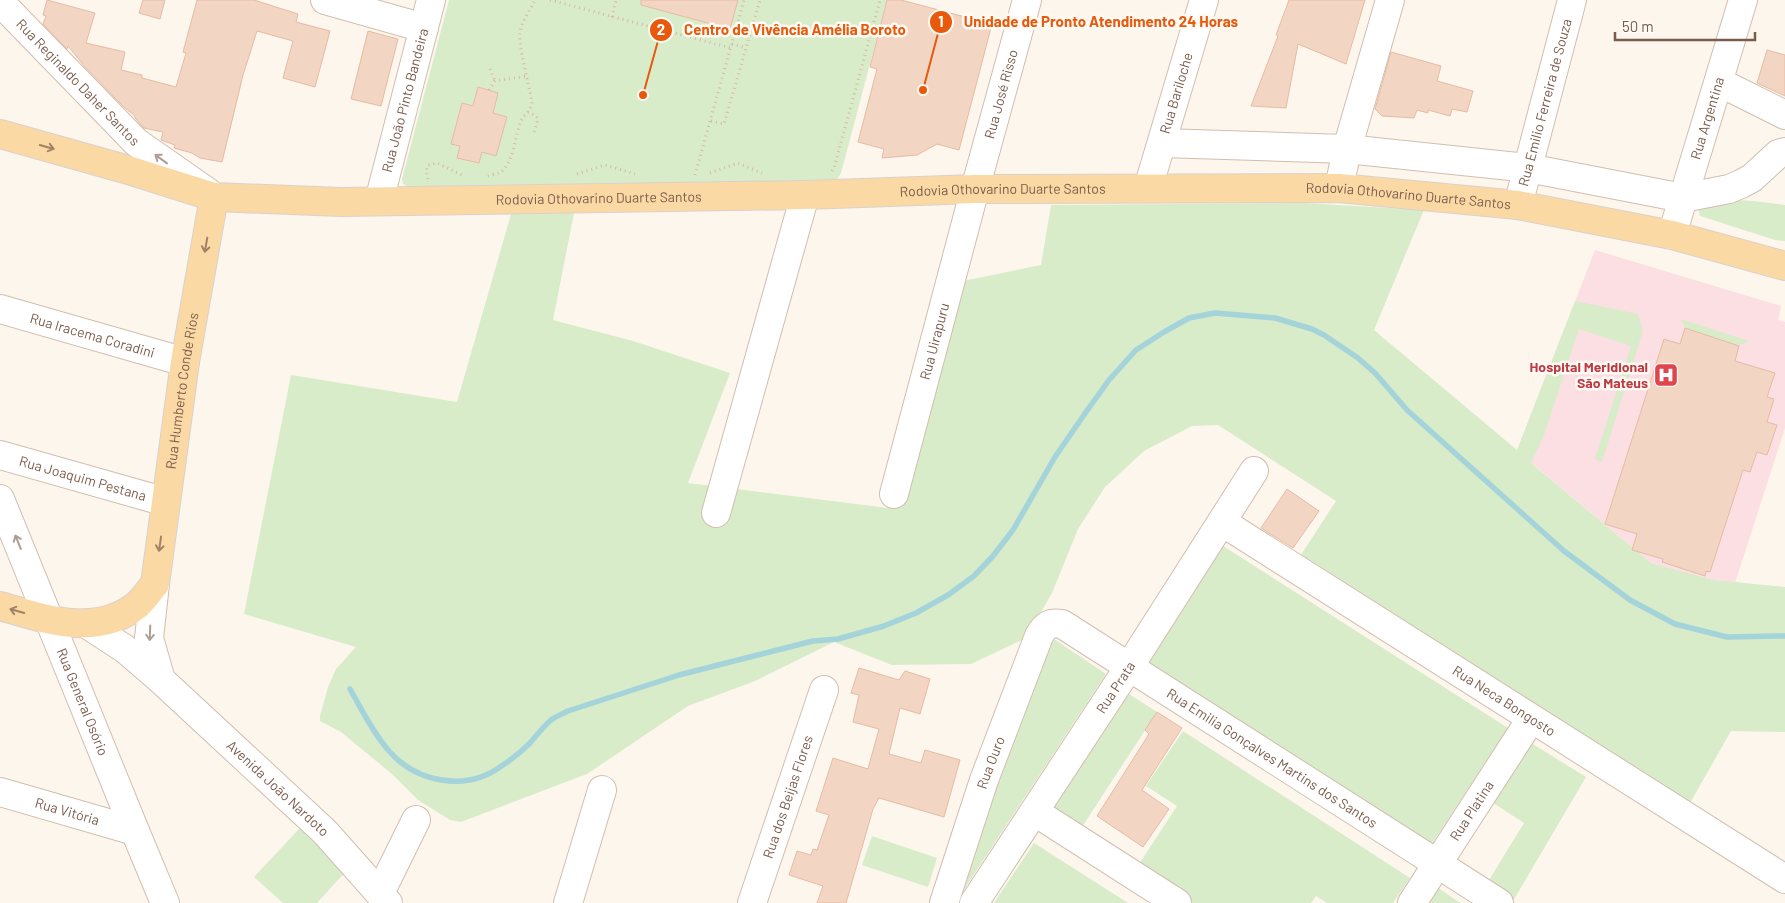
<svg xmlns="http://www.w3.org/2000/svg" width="1785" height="903" font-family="Barlow,sans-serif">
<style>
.medical{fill:#fbdfe3}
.green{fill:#d8ecc9}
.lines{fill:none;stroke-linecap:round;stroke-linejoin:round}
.stream{stroke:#a5d3da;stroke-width:5.5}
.building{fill:#f3d5c3;stroke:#e6bba3}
.minor-casing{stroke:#d1beb0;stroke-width:30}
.major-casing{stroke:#dad1cd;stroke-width:30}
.path{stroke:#d9b8a5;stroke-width:3;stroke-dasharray:1 4;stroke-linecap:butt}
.minor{stroke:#fff;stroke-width:28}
.major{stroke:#fbd9a5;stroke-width:28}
.oneway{stroke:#a18267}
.oneway2{stroke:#af9d94}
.labels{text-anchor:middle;stroke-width:5;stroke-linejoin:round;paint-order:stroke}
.street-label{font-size:14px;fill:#7a5c4d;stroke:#fffaf3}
.health-label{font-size:14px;font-weight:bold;fill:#be3a42;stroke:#fffaf3;text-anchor:end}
.leader{fill:none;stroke:#e8590c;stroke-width:2}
.callout-dot{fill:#e8590c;stroke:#fffaf3;stroke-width:2}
.mark-label{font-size:15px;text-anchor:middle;font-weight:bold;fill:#fff}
.callout-label{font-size:15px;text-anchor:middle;font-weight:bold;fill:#e8590c;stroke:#fffaf3;stroke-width:5;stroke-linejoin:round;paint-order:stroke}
</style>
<rect width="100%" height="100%" fill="#fdf6ec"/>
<path class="medical" d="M 1595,250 L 1781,306 L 1778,320 L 1785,322 L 1785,428 L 1735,583 L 1713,580 L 1651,563 L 1517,451 Z"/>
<g class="green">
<path d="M 449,0 L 887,0 L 841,173 L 837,180 L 412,189 L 403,184 L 402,179 Z"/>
<path d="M 1717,199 L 1754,201 L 1785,205 L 1785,241 L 1775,240 L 1700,216 L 1698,208 Z"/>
<path d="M 1304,203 L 1424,210 L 1374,330 L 1517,450 L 1575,301 L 1638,314 L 1643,331 L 1602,462 L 1595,459 L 1631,346 L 1579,329 L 1543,438 L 1531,463 L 1651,563 L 1714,580 L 1785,587 L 1785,732 L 1731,731 L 1686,810 L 1297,561 L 1336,501 L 1218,425 L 1192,426 L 1144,451 L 1105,487 L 1078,529 L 1052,593 L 1026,638 L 971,664 L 892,665 L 834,642 L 755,681 L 688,706 L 587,774 L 461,822 L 450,820 L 418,800 L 392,774 L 341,732 L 320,721 L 320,716 L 328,687 L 336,669 L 356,647 L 244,614 L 291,375 L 457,402 L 511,214 L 574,213 L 553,320 L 633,341 L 730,373 L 688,483 L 896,509 L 953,283 L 1041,265 L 1051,205 Z"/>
<path d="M 1681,319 L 1749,341 L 1739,346 L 1685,328 Z"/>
<path d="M 1220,544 L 1508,728 L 1429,848 L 1143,665 Z"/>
<path d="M 1045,633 L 1106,674 L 955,903 Z"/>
<path d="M 1126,692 L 1157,712 L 1080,830 L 1049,811 Z"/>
<path d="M 1183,731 L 1410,878 L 1393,903 L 1327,903 L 1316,896 L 1311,903 L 1192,903 L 1137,867 L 1177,806 L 1146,786 Z"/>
<path d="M 1528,741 L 1586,777 L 1513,901 L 1486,885 L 1524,823 L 1490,801 Z"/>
<path d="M 300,828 L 347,870 L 317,903 L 283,903 L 254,877 Z"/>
<path d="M 872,836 L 937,858 L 928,887 L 862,865 Z"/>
<path d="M 1034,843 L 1128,903 L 994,903 Z"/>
<path d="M 1437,887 L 1460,903 L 1427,903 Z"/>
</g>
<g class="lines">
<path class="stream" d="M 350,689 C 362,710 373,733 389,751 C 416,782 465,792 500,767 C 511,760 521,752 530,743 C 537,735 543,727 551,720 C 556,716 562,714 568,711 L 679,675 L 813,641 L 838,639 L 884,626 L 916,613 L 948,595 L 974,576 L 993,556 L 1013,530 L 1055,457 L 1086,412 L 1109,380 L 1136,350 L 1164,332 L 1189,318 L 1215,313 L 1275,318 L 1312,329 L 1324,335 L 1358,358 L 1375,373 L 1407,410 L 1564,551 L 1630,600 L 1675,624 L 1727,637 L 1785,636"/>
</g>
<g class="building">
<path d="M 47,0 L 95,13 L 86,43 L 125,52 L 121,70 L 142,75 L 142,78 L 176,87 L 186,53 L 183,52 L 197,0 L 254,0 L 298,14 L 296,22 L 330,31 L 315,87 L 283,78 L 293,41 L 257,31 L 243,75 L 222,162 L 200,158 L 192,153 L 174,148 L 175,145 L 161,140 L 163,132 L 144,128 L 135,118 L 135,116 L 124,107 L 86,68 L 68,46 L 67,49 L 43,24 L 46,16 L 43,15 Z"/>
<path d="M 143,0 L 165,0 L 160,19 L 139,13 Z"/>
<path d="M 641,0 L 738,0 L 730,29 L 641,5 Z"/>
<path d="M 887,0 L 901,0 L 992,24 L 959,150 L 937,144 L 917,155 L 882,158 L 884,149 L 858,142 L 877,69 L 870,67 Z"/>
<path d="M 1289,0 L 1365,0 L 1346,64 L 1298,44 L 1286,108 L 1251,106 L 1278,36 L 1276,35 Z"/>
<path d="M 368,31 L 398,39 L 381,106 L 351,99 Z"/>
<path d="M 1767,50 L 1785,55 L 1785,96 L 1757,83 Z"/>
<path d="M 1391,52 L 1441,66 L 1437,81 L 1473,91 L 1467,112 L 1452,109 L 1450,116 L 1428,110 L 1428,113 L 1417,110 L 1414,118 L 1382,116 L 1375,109 Z"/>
<path d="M 478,87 L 498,93 L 493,113 L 507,117 L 496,156 L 482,152 L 479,163 L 457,158 L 460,146 L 451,144 L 462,103 L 473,106 Z"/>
<path d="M 1685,328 L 1739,346 L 1735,361 L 1775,373 L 1767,397 L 1774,399 L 1767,422 L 1777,425 L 1767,455 L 1757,452 L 1750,472 L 1743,470 L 1710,572 L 1706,571 L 1705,576 L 1662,562 L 1663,559 L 1632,550 L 1637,534 L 1605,524 L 1664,339 L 1680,344 Z"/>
<path d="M 1287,489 L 1319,511 L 1293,548 L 1261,528 Z"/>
<path d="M 859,668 L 899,680 L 905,671 L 930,679 L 920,714 L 900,708 L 889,754 L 921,763 L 925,750 L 960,760 L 944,817 L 879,798 L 873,809 L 846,903 L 817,903 L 823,886 L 789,875 L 797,851 L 811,855 L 813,849 L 817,850 L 829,815 L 816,811 L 833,758 L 868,769 L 879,729 L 853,722 L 859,695 L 851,693 Z"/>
<path d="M 1157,712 L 1182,728 L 1142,790 L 1169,809 L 1143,847 L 1097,816 L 1149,734 L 1145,730 Z"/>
</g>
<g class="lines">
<defs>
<g id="minor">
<path d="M 325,0 L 424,28"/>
<path id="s1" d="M 0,2 L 136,142 L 209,193"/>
<path d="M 1719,82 L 1785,115"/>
<path d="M 1162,143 L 1347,149 L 1528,168 L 1683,198 L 1729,189 L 1741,184 L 1752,178 L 1778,154 L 1785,152"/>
<path id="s2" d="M 1148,188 L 1204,0"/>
<path d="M 1339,188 L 1347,149 L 1390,0"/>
<path id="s3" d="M 379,201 L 431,0"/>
<path id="s4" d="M 1518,205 L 1572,0"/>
<path id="s5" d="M 1672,235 L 1743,0"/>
<path id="s6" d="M 0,309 L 185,362"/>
<path id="s7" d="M 0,455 L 166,502"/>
<path id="s8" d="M 894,494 L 975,189 L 1027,0"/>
<path id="s9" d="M 0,499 L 135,831 L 165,903"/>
<path d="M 716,513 L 805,195"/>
<path id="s10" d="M 1222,522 L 1785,879"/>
<path d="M 155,584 L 149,638 L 161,680"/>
<path id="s11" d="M 88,625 L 125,649 L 161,680 L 325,832 L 388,903"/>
<path id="s12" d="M 0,792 L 135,831"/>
<path d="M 1035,812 L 1177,903"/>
<path d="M 380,893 L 416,820"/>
<path d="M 568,903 L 602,790"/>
<path id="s13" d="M 752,903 L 824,690"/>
<path id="s14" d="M 944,903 L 984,780 L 1039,636 C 1045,625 1050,622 1062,624 L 1499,903"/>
<path id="s15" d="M 974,903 L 1129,667 L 1254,471"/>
<path id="s16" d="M 1412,903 L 1531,719"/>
</g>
<g id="major">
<path id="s17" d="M 0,134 L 125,169 L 214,197 L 341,202 L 805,195 L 975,189 L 1339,188 L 1518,205 L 1672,235 L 1785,266"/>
<path id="s18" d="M 0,606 C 45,619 96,638 137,605 C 144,599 149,591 155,584 L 185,362 L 214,197"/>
</g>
</defs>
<use href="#minor" class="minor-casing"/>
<use href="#major" class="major-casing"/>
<g class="path">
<path d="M 550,0 L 731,48"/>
<path d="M 612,17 L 616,0"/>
<path d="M 732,44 L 746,48"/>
<path d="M 490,69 L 495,81"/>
<path d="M 489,90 L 495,81 L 527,76"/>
<path d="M 528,112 L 536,116 L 538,119 L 534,133"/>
<path d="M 711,121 L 724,124 L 760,0"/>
<path d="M 832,171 L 834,168 L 880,0"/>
<path d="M 710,173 L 738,163 L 762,173"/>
<path d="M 577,174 L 605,165 L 635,174"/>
<path d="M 695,175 L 744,0"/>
<path d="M 488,176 C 491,175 496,174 499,173 C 514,165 515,135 521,121 C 525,113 532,110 532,101 C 529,86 518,44 520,32 C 522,21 530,10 535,0"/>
<path d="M 428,179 L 426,172 L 428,165 L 437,163 L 464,176"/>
</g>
<use href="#minor" class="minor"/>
<use href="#major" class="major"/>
</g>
<defs><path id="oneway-shaft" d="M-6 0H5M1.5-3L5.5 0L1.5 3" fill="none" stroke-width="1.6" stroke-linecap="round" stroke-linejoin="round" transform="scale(1.25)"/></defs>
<g class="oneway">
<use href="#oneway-shaft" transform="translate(47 147) rotate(16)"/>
<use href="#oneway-shaft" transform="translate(206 245) rotate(100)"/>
<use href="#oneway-shaft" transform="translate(160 544) rotate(98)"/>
<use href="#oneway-shaft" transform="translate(17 611) rotate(-164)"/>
</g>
<g class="oneway2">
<use href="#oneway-shaft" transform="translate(161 159) rotate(-144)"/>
<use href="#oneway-shaft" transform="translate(18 542) rotate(-112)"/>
<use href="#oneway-shaft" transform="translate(150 633) rotate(92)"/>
</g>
<defs>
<symbol id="hospital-square" viewBox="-11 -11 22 22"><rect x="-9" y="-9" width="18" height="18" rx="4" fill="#e0444e" stroke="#fffaf3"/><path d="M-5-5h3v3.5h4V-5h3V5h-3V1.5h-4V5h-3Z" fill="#fff"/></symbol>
</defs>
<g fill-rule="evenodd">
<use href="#hospital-square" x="1652" y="361" width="28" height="28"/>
</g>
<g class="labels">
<g class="street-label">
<text dy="5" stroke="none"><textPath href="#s1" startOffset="112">Rua Reginaldo Daher Santos</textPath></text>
<text dy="5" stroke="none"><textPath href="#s2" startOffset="99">Rua Bariloche</textPath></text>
<text dy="5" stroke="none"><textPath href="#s8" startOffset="414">Rua José Risso</textPath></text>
<text dy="5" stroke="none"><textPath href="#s3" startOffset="104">Rua João Pinto Bandeira</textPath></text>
<text dy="5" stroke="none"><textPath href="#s4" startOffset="106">Rua Emilio Ferreira de Souza</textPath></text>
<text dy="5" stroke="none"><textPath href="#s5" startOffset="122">Rua Argentina</textPath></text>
<text dy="5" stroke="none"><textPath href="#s17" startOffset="1012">Rodovia Othovarino Duarte Santos</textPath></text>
<text dy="5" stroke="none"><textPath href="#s17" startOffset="1418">Rodovia Othovarino Duarte Santos</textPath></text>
<text dy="5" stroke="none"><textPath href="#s17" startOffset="608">Rodovia Othovarino Duarte Santos</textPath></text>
<text dy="5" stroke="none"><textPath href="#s6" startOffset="96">Rua Iracema Coradini</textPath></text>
<text dy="5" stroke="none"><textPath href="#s8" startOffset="158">Rua Uirapuru</textPath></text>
<text dy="5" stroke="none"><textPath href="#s18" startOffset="366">Rua Humberto Conde Rios</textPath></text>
<text dy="5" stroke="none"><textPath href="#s7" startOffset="86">Rua Joaquim Pestana</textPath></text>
<text dy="5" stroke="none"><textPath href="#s15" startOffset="258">Rua Prata</textPath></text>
<text dy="5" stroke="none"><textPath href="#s9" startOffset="219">Rua General Osório</textPath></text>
<text dy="5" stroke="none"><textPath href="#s10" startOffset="334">Rua Neca Bongosto</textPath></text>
<text dy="5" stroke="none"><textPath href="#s14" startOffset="561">Rua Emilia Gonçalves Martins dos Santos</textPath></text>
<text dy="5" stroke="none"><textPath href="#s14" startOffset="148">Rua Ouro</textPath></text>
<text dy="5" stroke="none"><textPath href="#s11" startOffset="251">Avenida João Nardoto</textPath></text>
<text dy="5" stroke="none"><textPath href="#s13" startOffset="112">Rua dos Beijas Flores</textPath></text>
<text dy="5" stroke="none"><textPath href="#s16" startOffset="110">Rua Platina</textPath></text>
<text dy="5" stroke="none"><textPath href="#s12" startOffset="70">Rua Vitória</textPath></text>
</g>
<g class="health-label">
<text x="1648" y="372">Hospital Meridional<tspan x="1648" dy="16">São Mateus</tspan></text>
</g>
</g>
<path class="leader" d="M923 90L941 22M643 95L661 30"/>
<g class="callout-dot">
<circle cx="923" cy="90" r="5"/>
<circle cx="643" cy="95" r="5"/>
<circle cx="941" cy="22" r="12"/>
<circle cx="661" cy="30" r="12"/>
</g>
<g class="mark-label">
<text x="941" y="27">1</text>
<text x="661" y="35">2</text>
</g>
<g class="callout-label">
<text x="1101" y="27">Unidade de Pronto Atendimento 24 Horas</text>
<text x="795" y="35">Centro de Vivência Amélia Boroto</text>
</g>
<path d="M1615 32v8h140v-8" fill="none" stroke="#7a5c4d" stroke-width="2.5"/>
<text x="1622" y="32" font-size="15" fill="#7a5c4d" stroke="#fffaf3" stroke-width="4" paint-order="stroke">50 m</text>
</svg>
